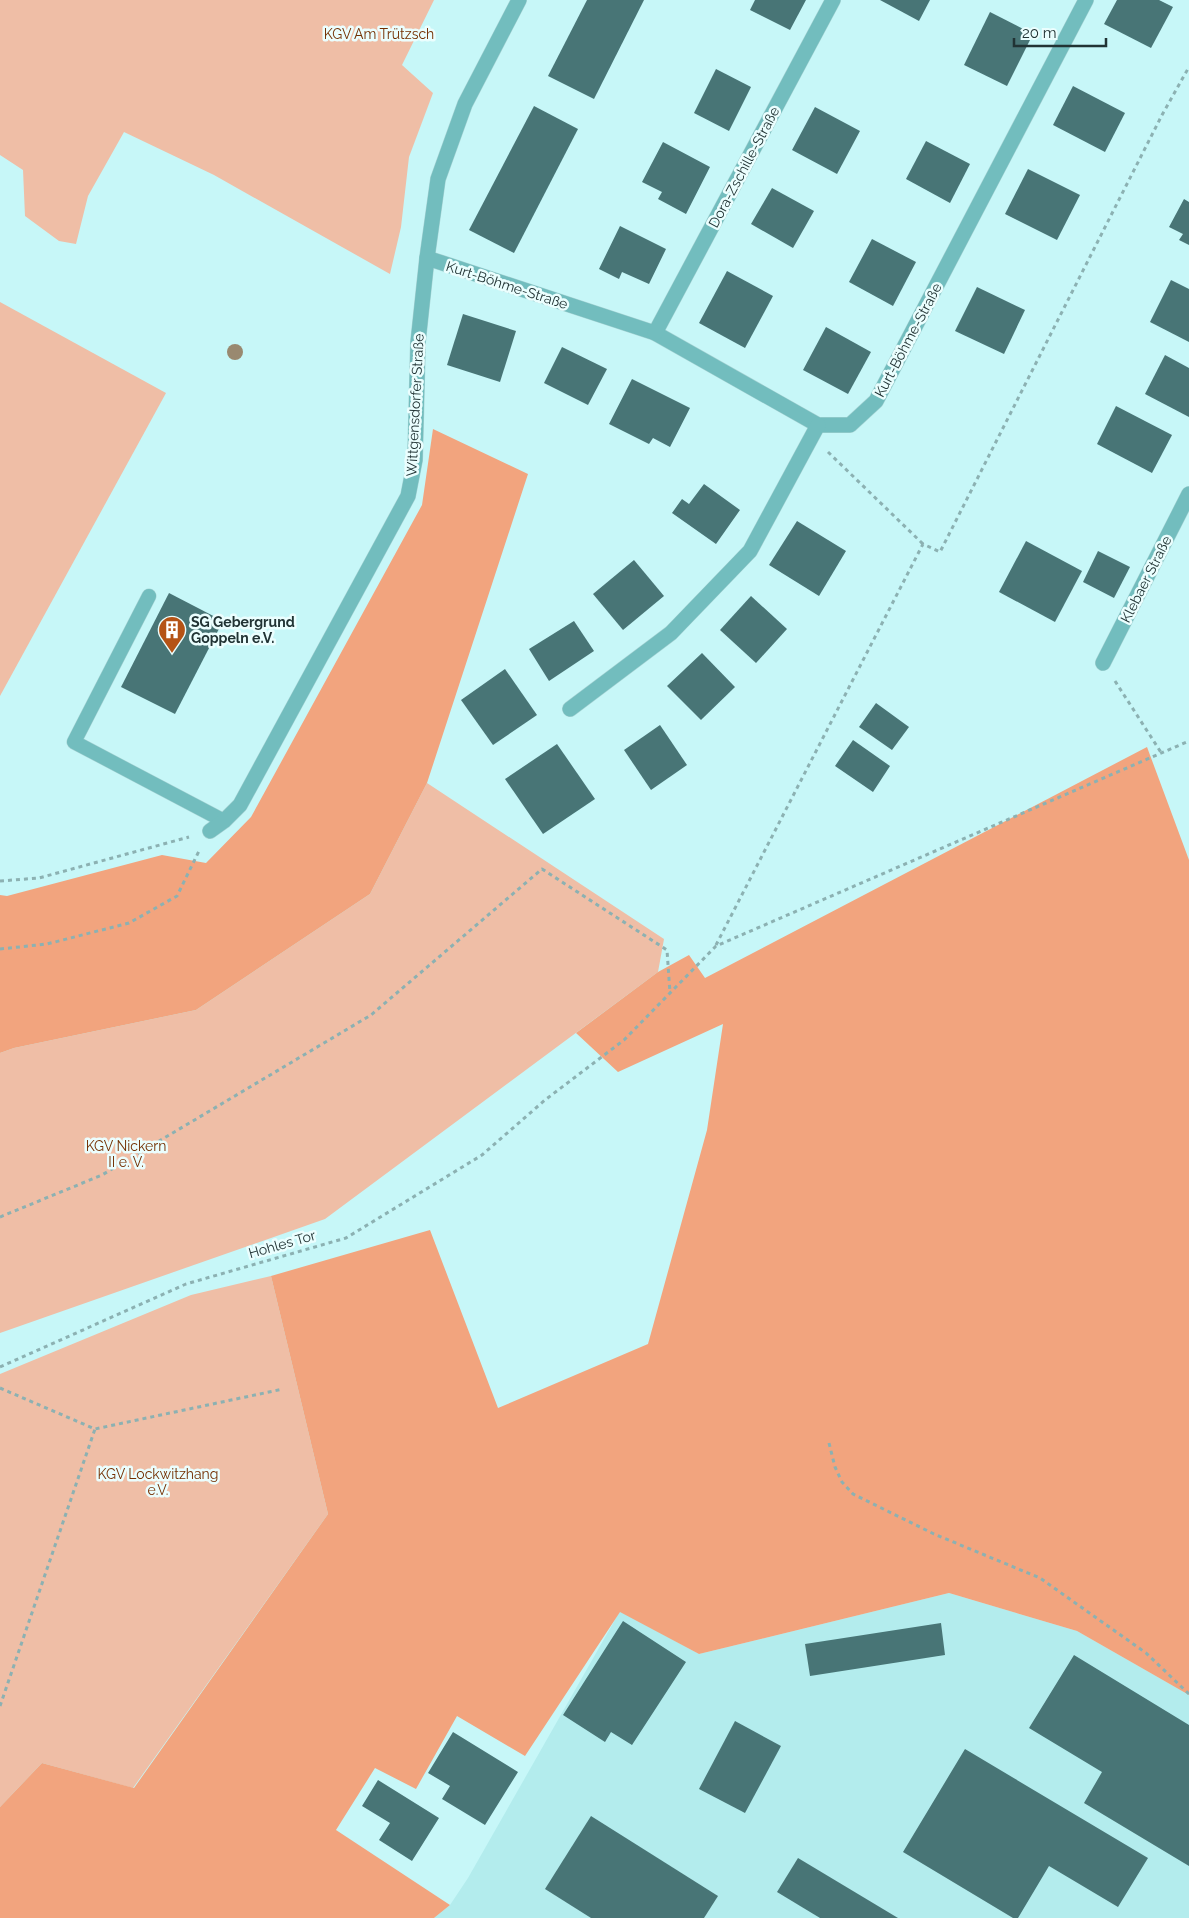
<svg xmlns="http://www.w3.org/2000/svg" width="1189" height="1918" font-family="Raleway,sans-serif">
<style>
.built{fill:#b3eced}
.green{fill:#efbea6}
.forest{fill:#f2a47e}
.building{fill:#487576}
.lines{fill:none;stroke-linecap:round;stroke-linejoin:round}
.lane-casing{stroke:#a9d4d5;stroke-width:15}
.street-casing{stroke:#a9d4d5;stroke-width:16}
.path{stroke:#8cb1b2;stroke-width:3;stroke-dasharray:4 4;stroke-linecap:butt}
.lane{stroke:#72bdbe;stroke-width:14}
.street{stroke:#72bdbe;stroke-width:15}
.tree{fill:#998970}
.labels{text-anchor:middle;stroke-width:5;stroke-linejoin:round;paint-order:stroke}
.park-label{font-size:14px;fill:#732f01;stroke:#ebfefe}
.street-label{font-size:14px;fill:#213334;stroke:#ebfefe}
.poi-label{font-size:14px;font-weight:bold;fill:#213334;stroke:#ebfefe;text-anchor:start}
</style>
<rect width="100%" height="100%" fill="#c7f7f8"/>
<path class="built" d="M 949,1593 L 1077,1631 L 1189,1695 L 1189,1918 L 434,1918 L 450,1905 L 468,1878 L 620,1611 L 699,1654 Z"/>
<g class="green">
<path d="M 0,0 L 434,0 L 402,65 L 433,93 L 409,157 L 401,227 L 390,274 L 214,175 L 124,132 L 88,196 L 76,244 L 59,241 L 25,216 L 23,170 L 0,155 Z"/>
<path d="M 0,302 L 166,393 L 0,696 Z"/>
<path d="M 427,783 L 664,939 L 658,972 L 325,1219 L 0,1333 L 0,1053 L 14,1048 L 196,1010 L 370,894 Z"/>
<path d="M 271,1276 L 328,1514 L 133,1788 L 42,1763 L 0,1807 L 0,1374 L 191,1295 Z"/>
</g>
<g class="forest">
<path d="M 433,429 L 528,474 L 427,783 L 370,894 L 196,1010 L 14,1048 L 0,1053 L 0,895 L 7,896 L 162,855 L 206,863 L 251,817 L 422,505 Z"/>
<path d="M 1147,747 L 1189,860 L 1189,1695 L 1077,1631 L 949,1593 L 699,1654 L 620,1612 L 525,1756 L 457,1716 L 416,1789 L 375,1768 L 336,1830 L 450,1905 L 434,1918 L 0,1918 L 0,1807 L 42,1763 L 134,1788 L 328,1514 L 271,1276 L 430,1230 L 498,1408 L 648,1344 L 707,1130 L 723,1024 L 618,1072 L 576,1033 L 658,972 L 689,955 L 705,978 Z"/>
</g>
<g class="building">
<path d="M 587,0 L 644,0 L 594,99 L 548,76 Z"/>
<path d="M 755,0 L 806,0 L 790,30 L 750,10 Z"/>
<path d="M 880,0 L 930,0 L 919,21 Z"/>
<path d="M 1117,0 L 1159,0 L 1173,7 L 1151,48 L 1104,24 Z"/>
<path d="M 990,12 L 1033,34 L 1007,86 L 964,65 Z"/>
<path d="M 716,69 L 751,87 L 729,131 L 694,113 Z"/>
<path d="M 1073,86 L 1125,113 L 1105,152 L 1053,125 Z"/>
<path d="M 534,106 L 578,129 L 514,253 L 469,230 Z"/>
<path d="M 815,107 L 860,131 L 837,174 L 792,150 Z"/>
<path d="M 926,141 L 970,164 L 950,203 L 906,179 Z"/>
<path d="M 663,142 L 710,167 L 686,214 L 658,199 L 662,192 L 642,182 Z"/>
<path d="M 1028,169 L 1080,195 L 1057,240 L 1005,214 Z"/>
<path d="M 772,188 L 814,211 L 793,248 L 751,224 Z"/>
<path d="M 1184,199 L 1189,202 L 1189,245 L 1179,240 L 1183,234 L 1169,227 Z"/>
<path d="M 620,226 L 666,249 L 649,284 L 622,272 L 619,279 L 599,269 Z"/>
<path d="M 872,239 L 916,262 L 893,306 L 849,282 Z"/>
<path d="M 727,271 L 773,296 L 745,348 L 699,323 Z"/>
<path d="M 1171,280 L 1189,289 L 1189,342 L 1150,322 Z"/>
<path d="M 977,287 L 1025,310 L 1004,354 L 955,331 Z"/>
<path d="M 463,314 L 516,331 L 500,382 L 447,365 Z"/>
<path d="M 826,327 L 871,352 L 848,394 L 803,370 Z"/>
<path d="M 562,347 L 607,369 L 588,405 L 544,383 Z"/>
<path d="M 1165,355 L 1189,368 L 1189,417 L 1145,394 Z"/>
<path d="M 632,379 L 690,408 L 670,447 L 653,438 L 649,444 L 609,424 Z"/>
<path d="M 1116,406 L 1172,435 L 1152,473 L 1097,444 Z"/>
<path d="M 704,484 L 740,510 L 716,544 L 672,513 L 682,499 L 689,504 Z"/>
<path d="M 797,521 L 846,551 L 819,596 L 769,565 Z"/>
<path d="M 1026,541 L 1082,571 L 1055,622 L 999,592 Z"/>
<path d="M 1098,551 L 1130,567 L 1114,598 L 1083,582 Z"/>
<path d="M 634,560 L 664,596 L 623,630 L 593,594 Z"/>
<path d="M 169,593 L 223,621 L 175,714 L 121,687 Z"/>
<path d="M 751,596 L 787,629 L 756,663 L 720,630 Z"/>
<path d="M 574,621 L 594,651 L 549,681 L 529,649 Z"/>
<path d="M 702,653 L 735,687 L 701,720 L 667,686 Z"/>
<path d="M 505,669 L 537,715 L 493,745 L 461,700 Z"/>
<path d="M 876,703 L 909,727 L 892,750 L 859,727 Z"/>
<path d="M 660,725 L 687,765 L 651,790 L 624,750 Z"/>
<path d="M 853,740 L 890,766 L 873,792 L 835,766 Z"/>
<path d="M 557,744 L 595,799 L 543,834 L 505,779 Z"/>
<path d="M 623,1621 L 686,1662 L 632,1745 L 611,1732 L 605,1742 L 563,1715 Z"/>
<path d="M 941,1623 L 945,1655 L 810,1676 L 805,1644 Z"/>
<path d="M 1074,1655 L 1189,1725 L 1189,1866 L 1084,1803 L 1102,1772 L 1029,1728 Z"/>
<path d="M 735,1721 L 781,1746 L 745,1813 L 699,1789 Z"/>
<path d="M 453,1732 L 518,1772 L 485,1825 L 442,1799 L 450,1786 L 428,1773 Z"/>
<path d="M 965,1749 L 1148,1858 L 1118,1907 L 1049,1866 L 1018,1918 L 1013,1918 L 903,1852 Z"/>
<path d="M 378,1780 L 439,1818 L 412,1861 L 379,1840 L 390,1823 L 362,1806 Z"/>
<path d="M 591,1816 L 718,1896 L 704,1918 L 591,1918 L 545,1889 Z"/>
<path d="M 798,1858 L 898,1918 L 820,1918 L 777,1892 Z"/>
</g>
<g class="lines">
<defs>
<path id="lane" d="M 149,596 L 74,742 L 224,821"/>
<g id="street">
<path d="M 427,258 L 655,333 L 818,425 L 850,425 L 876,401 L 1086,0"/>
<path d="M 655,333 L 833,0"/>
<path d="M 1103,663 L 1189,494"/>
<path d="M 570,709 L 671,633 L 750,551 L 818,425"/>
<path d="M 210,831 L 224,821 L 240,805 L 408,496 L 415,460 L 418,342 L 427,258 L 438,179 L 465,104 L 519,0"/>
</g>
</defs>
<use href="#lane" class="lane-casing"/>
<use href="#street" class="street-casing"/>
<g class="path">
<path d="M 828,452 L 923,544"/>
<path d="M 1115,681 L 1162,754"/>
<path d="M 0,881 L 39,878 L 189,837"/>
<path d="M 716,945 L 923,544 L 940,552 L 1162,115 L 1189,67"/>
<path d="M 0,949 L 47,944 L 129,923 L 177,896 L 199,851"/>
<path d="M 0,1217 L 102,1175 L 371,1015 L 542,869 L 667,950 L 670,993"/>
<path d="M 0,1367 L 186,1284 L 346,1238 L 482,1155 L 545,1100 L 624,1040 L 716,946 L 1189,741"/>
<path d="M 0,1388 L 95,1429 L 283,1389"/>
<path d="M 829,1443 L 835,1467 L 842,1482 L 853,1494 L 934,1534 L 1040,1578 L 1146,1653 L 1189,1694"/>
<path d="M 0,1706 L 95,1429"/>
</g>
<use href="#lane" class="lane"/>
<use href="#street" class="street"/>
</g>
<circle class="tree" cx="235" cy="352" r="8"/>
<defs>
<symbol id="building-pin" viewBox="-11 -11 22 30"><path d="M0 17L-7.5 6A9.5 9.5 0 1 1 7.5 6Z" fill="#b55316" stroke="#ebfefe"/><path d="M-4-6H4V6H1V3H-1V6H-4ZM-2.5-4.3h1.7v1.8h-1.7ZM.8-4.3h1.7v1.8H.8ZM-2.5-1h1.7V.8h-1.7ZM.8-1h1.7V.8H.8Z" fill="#fff"/></symbol>
</defs>
<g fill-rule="evenodd">
<use href="#building-pin" x="156" y="614" width="32" height="43"/>
</g>
<g class="labels">
<g class="park-label">
<text x="379" y="39">KGV Am Trützsch</text>
<text x="126" y="1151">KGV Nickern<tspan x="126" dy="16">II e. V.</tspan></text>
<text x="158" y="1479">KGV Lockwitzhang<tspan x="158" dy="16">e.V.</tspan></text>
</g>
<g class="street-label">
<text transform="translate(744 167) rotate(-62)" y="5">Dora-Zschille-Straße</text>
<text transform="translate(507 285) rotate(18)" y="5">Kurt-Böhme-Straße</text>
<text transform="translate(908 340) rotate(-62)" y="5">Kurt-Böhme-Straße</text>
<text transform="translate(415 405) rotate(-87)" y="5">Wittgensdorfer Straße</text>
<text transform="translate(1146 579) rotate(-63)" y="5">Klebaer Straße</text>
<text transform="translate(282 1244) rotate(-16)" y="5">Hohles Tor</text>
</g>
<g class="poi-label">
<text x="191" y="627">SG Gebergrund<tspan x="191" dy="16">Goppeln e.V.</tspan></text>
</g>
</g>
<path d="M1014 38v8h92v-8" fill="none" stroke="#213334" stroke-width="2.5"/>
<text x="1022" y="38" font-size="15" fill="#213334" stroke="#ebfefe" stroke-width="4" paint-order="stroke">20 m</text>
</svg>
